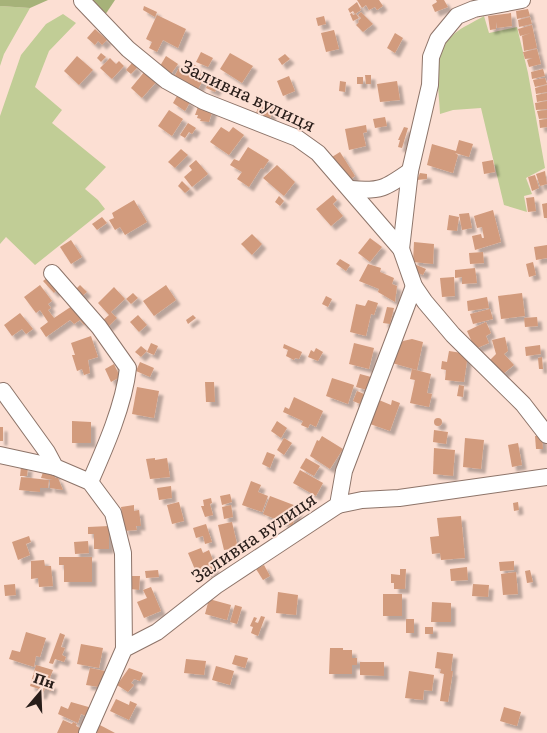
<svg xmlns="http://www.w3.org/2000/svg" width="547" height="733" font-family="Literata,serif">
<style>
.green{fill:#c1cd96}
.forest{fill:#a6b279}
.building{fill:#d29b7d;filter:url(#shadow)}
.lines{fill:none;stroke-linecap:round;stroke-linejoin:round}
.street-casing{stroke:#8d7469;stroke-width:18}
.street{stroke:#fff;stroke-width:16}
.labels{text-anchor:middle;stroke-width:4;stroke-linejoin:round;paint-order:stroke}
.street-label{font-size:18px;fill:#281d19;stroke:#fcdfd3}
</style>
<defs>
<filter id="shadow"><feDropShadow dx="4.5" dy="4.5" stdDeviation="1" flood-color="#0004"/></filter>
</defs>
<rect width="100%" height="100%" fill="#fcdfd3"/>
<g class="green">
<path d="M 0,6 L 30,8 L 4,54 L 0,66 Z"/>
<path d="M 63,14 L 76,23 L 49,51 L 35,87 L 62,110 L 52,123 L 106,167 L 85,189 L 98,200 L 105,209 L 35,265 L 6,237 L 0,244 L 0,116 L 21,55 L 46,24 Z"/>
<path d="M 484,16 L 489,33 L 517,27 L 528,73 L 545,168 L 526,178 L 532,194 L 524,196 L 527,212 L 504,205 L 481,108 L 453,110 L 440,114 C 439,88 431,53 454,34 C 462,27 474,22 484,16 Z"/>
</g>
<g class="forest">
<path d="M 0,0 L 48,0 L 30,8 L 0,6 Z"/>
<path d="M 88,0 L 115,0 L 103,18 Z"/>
</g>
<g class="building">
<path d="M 357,0 L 379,0 L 383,6 L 377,10 L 375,7 L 369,10 L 366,5 L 362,8 Z"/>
<path d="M 436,0 L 444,0 L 448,7 L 435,12 L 432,5 L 437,2 Z"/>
<path d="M 357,2 L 361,10 L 355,14 L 353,11 L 350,13 L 348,9 Z"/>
<path d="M 144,6 L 157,12 L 155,17 L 143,10 Z"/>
<path d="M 528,9 L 530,16 L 517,19 L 516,11 Z"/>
<path d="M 361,12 L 373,24 L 363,32 L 356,25 L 359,22 L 358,21 L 361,18 L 358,15 Z"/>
<path d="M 352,13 L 353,15 L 356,14 L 359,18 L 353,21 L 350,14 Z"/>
<path d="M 511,13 L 512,26 L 497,28 L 496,22 L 496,29 L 490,30 L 488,16 Z"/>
<path d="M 157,15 L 186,29 L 178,48 L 163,40 L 157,52 L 149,48 L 152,42 L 146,39 Z"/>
<path d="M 324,16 L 326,24 L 318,26 L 316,18 Z"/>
<path d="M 530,17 L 532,24 L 519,27 L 518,20 Z"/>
<path d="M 532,25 L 537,48 L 524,51 L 522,36 L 531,33 L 520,36 L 518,29 Z"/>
<path d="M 95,29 L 107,40 L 102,45 L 98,41 L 95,45 L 87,38 Z"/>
<path d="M 334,30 L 339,49 L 326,52 L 321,33 Z"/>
<path d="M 395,33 L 403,38 L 395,53 L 387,48 Z"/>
<path d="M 537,49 L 541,64 L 529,67 L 527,60 L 533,58 L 525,59 L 523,52 Z"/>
<path d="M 201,52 L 213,58 L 208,67 L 196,62 Z"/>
<path d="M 101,53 L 106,57 L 101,62 L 97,58 Z"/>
<path d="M 230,53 L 253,66 L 242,83 L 220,69 Z"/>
<path d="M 285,54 L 290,59 L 282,65 L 278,59 Z"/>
<path d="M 77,56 L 93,70 L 79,85 L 64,71 Z"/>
<path d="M 166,56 L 178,64 L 171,74 L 160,66 Z"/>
<path d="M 110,58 L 116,64 L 119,61 L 124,66 L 112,79 L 100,68 Z"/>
<path d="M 132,63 L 137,68 L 131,74 L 126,70 Z"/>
<path d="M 191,63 L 198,67 L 196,72 L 205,77 L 198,89 L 181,79 L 178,83 L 173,79 L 179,68 L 185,72 Z"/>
<path d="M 543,69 L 545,76 L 532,79 L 531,72 Z"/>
<path d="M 145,71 L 157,81 L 142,98 L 131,88 Z"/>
<path d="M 212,75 L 221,80 L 215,92 L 206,88 Z"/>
<path d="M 365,75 L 371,75 L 371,84 L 366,84 Z"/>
<path d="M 289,76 L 295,91 L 283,96 L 277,81 Z"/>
<rect x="357" y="77" width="6" height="7"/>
<path d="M 545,78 L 547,84 L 535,87 L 533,80 Z"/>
<path d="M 340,81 L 346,82 L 345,92 L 339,91 Z"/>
<path d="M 397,81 L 400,100 L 380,102 L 377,84 Z"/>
<path d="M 547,85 L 547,92 L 536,94 L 535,88 Z"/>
<path d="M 547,93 L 547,100 L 537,102 L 536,95 Z"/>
<path d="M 178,94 L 190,102 L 185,111 L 173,103 Z"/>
<path d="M 547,101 L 547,109 L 536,110 L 535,103 Z"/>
<path d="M 263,102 L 274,106 L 269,121 L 255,116 L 259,105 L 262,106 Z"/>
<path d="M 199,104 L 213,109 L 209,122 L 200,121 L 201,119 L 197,118 L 198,115 L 195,115 Z"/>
<path d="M 169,110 L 183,119 L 172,136 L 158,126 Z"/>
<path d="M 547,110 L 547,118 L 539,119 L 537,111 Z"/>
<path d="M 385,117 L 387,126 L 375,128 L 373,119 Z"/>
<path d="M 547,119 L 547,127 L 540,128 L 539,120 Z"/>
<path d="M 188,123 L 196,128 L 192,134 L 189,132 L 185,138 L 180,135 Z"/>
<path d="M 366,125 L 367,132 L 363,133 L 366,146 L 349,150 L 345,129 Z"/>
<path d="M 221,127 L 229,132 L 233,127 L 244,135 L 229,155 L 210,142 Z"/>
<path d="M 404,127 L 408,128 L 402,148 L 398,147 L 400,140 L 398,140 Z"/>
<path d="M 459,140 L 473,144 L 469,157 L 455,153 L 458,155 L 453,173 L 427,165 L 432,144 L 456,151 Z"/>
<path d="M 248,147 L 269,160 L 263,169 L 261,168 L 249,187 L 237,179 L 242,172 L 230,165 L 234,159 L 239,161 Z"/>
<path d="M 181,149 L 188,155 L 175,168 L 168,162 Z"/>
<path d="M 340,152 L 355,176 L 348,181 L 332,157 Z"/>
<path d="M 196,160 L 208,174 L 192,187 L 184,177 L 192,170 L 189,166 Z"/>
<path d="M 493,160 L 495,172 L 484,174 L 482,162 Z"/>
<path d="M 277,165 L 295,182 L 284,196 L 263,178 Z"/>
<path d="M 545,171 L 547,184 L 540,186 L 536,174 Z"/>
<path d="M 420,173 L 427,174 L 427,179 L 417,180 Z"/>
<path d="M 535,175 L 539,188 L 532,191 L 528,177 Z"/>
<path d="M 182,181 L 190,189 L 185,193 L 178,186 Z"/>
<path d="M 333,195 L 337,200 L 333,204 L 343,216 L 331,226 L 316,209 Z"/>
<path d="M 279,196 L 284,201 L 280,206 L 275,202 Z"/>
<path d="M 534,197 L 536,211 L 528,212 L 526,198 Z"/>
<path d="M 134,200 L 147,222 L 125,235 L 120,227 L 115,230 L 109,220 L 114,218 L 112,213 Z"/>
<path d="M 547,203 L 547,218 L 544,218 L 542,204 Z"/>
<path d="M 493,210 L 501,242 L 475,250 L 472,236 L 481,234 L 482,238 L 484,238 L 482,227 L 477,228 L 474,216 Z"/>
<path d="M 469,213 L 472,228 L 462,230 L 459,214 Z"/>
<path d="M 449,215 L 459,217 L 457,231 L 447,230 Z"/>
<path d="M 102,217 L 107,223 L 97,230 L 92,224 Z"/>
<path d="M 252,234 L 262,244 L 252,255 L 241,244 Z"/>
<path d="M 370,238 L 382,247 L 370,262 L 358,253 Z"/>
<path d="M 71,240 L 82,257 L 71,264 L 60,247 Z"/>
<path d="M 414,242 L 434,244 L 433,264 L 413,262 Z"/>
<path d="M 547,245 L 547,258 L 536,260 L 534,247 Z"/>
<path d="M 483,252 L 484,263 L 470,264 L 469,253 Z"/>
<path d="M 340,259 L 350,265 L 346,271 L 336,264 Z"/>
<path d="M 533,262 L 536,275 L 529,277 L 526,264 Z"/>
<path d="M 368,264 L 381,268 L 380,272 L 394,278 L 392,284 L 397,286 L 395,302 L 378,292 L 379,289 L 359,281 Z"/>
<path d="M 414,264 L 426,269 L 423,275 L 411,270 Z"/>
<path d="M 475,268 L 477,283 L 462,284 L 462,277 L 455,278 L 455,270 Z"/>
<path d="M 454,277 L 455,296 L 442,297 L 440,278 Z"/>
<path d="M 47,278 L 58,289 L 54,293 L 43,281 Z"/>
<path d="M 40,285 L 52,301 L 48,304 L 51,308 L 48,310 L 54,318 L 72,306 L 89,321 L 84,325 L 80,320 L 74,324 L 70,320 L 46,337 L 40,328 L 48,322 L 40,310 L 36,313 L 24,297 Z"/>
<path d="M 80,285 L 87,292 L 81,297 L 75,290 Z"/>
<path d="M 166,285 L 176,300 L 154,316 L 143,301 Z"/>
<path d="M 114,287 L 125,299 L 111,312 L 117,318 L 108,327 L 102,321 L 109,315 L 98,303 Z"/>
<path d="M 133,293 L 138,298 L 131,304 L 126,299 Z"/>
<path d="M 522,293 L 525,316 L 501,319 L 498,296 Z"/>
<path d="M 326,296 L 332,299 L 328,307 L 322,304 Z"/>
<path d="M 487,297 L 489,308 L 468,311 L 467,301 Z"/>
<path d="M 368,300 L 378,303 L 374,315 L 371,314 L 366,336 L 350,332 L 356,304 L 365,306 Z"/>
<path d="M 387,307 L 394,308 L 390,324 L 383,323 Z"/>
<path d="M 490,309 L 493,319 L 473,324 L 470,314 Z"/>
<path d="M 20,313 L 33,329 L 26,334 L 22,329 L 12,336 L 4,325 Z"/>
<path d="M 138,315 L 147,325 L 139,332 L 130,322 Z"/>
<path d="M 193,315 L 196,318 L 188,324 L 186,320 Z"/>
<path d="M 537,317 L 538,326 L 525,327 L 524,318 Z"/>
<path d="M 486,322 L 491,333 L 486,336 L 489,343 L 475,349 L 467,331 Z"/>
<path d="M 91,336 L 98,357 L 88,360 L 90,373 L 84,375 L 82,369 L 77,371 L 72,355 L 75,355 L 71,343 Z"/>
<path d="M 505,337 L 508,351 L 504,354 L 514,365 L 503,374 L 490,360 L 496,354 L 492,340 Z"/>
<path d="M 412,339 L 423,342 L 417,370 L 392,363 L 396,348 L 403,341 Z"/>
<path d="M 151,343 L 158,346 L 154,355 L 147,352 Z"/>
<path d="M 354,343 L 374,348 L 369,369 L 349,364 Z"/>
<path d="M 284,344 L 302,352 L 299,359 L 295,358 L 294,360 L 286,356 L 288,350 L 283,348 Z"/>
<path d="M 540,345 L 541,354 L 526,356 L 525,347 Z"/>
<path d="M 141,346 L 147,351 L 141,357 L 135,352 Z"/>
<path d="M 316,348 L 323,352 L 318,361 L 308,357 L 311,350 L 314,352 Z"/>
<path d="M 449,351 L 468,354 L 464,382 L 445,380 L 446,370 L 441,369 L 442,361 L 447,362 Z"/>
<path d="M 542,357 L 543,369 L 539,369 L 538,358 Z"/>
<path d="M 140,362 L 154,368 L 150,377 L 136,371 Z"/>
<path d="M 114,364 L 119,375 L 118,378 L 111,382 L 105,369 Z"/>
<path d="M 412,369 L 431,374 L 427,393 L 432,394 L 429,407 L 410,403 L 415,380 L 410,379 Z"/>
<path d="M 360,374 L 371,377 L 367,390 L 356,387 Z"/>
<path d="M 332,378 L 354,385 L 348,404 L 326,396 Z"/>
<path d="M 205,382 L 214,382 L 215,402 L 206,402 Z"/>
<path d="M 459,385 L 464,386 L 463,397 L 457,396 Z"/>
<path d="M 137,387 L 159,391 L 154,418 L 132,414 Z"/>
<path d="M 357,391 L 364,394 L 360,404 L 353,401 Z"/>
<path d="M 294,397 L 323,411 L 316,427 L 310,424 L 308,428 L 301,425 L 303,421 L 283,412 L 285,407 L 289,409 Z"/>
<path d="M 379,400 L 391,405 L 392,400 L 400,403 L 390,431 L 370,424 Z"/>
<circle cx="438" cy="422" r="4"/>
<path d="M 72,421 L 91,422 L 91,443 L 72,443 Z"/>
<path d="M 277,421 L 287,428 L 281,438 L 271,431 Z"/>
<rect x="0" y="427" width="3" height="14"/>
<path d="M 434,430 L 448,432 L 446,444 L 433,442 Z"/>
<path d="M 322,436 L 343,449 L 330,469 L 310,456 L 317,440 L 319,441 Z"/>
<path d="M 535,436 L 542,436 L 543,449 L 536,449 Z"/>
<path d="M 284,438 L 292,443 L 284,455 L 277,450 Z"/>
<path d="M 465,438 L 484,440 L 481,469 L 463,467 Z"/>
<path d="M 518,443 L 522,465 L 512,467 L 508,445 Z"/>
<path d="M 434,448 L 455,450 L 453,476 L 433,474 Z"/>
<path d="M 267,452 L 275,455 L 270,468 L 262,464 Z"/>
<path d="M 155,458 L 155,460 L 167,458 L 170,477 L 150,479 L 146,459 Z"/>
<path d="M 306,458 L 320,466 L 314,476 L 300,468 Z"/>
<path d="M 21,467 L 28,467 L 27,476 L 20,476 Z"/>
<path d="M 44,469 L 56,472 L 55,478 L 58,478 L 63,490 L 50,488 L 50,480 L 53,480 L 41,478 Z"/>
<path d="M 300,470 L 323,483 L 316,496 L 293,483 Z"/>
<path d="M 21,477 L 49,480 L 48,488 L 40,488 L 40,492 L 19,490 Z"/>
<path d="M 251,481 L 261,485 L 258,492 L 268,496 L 262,512 L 242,505 Z"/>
<path d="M 171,486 L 172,498 L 159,500 L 157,488 Z"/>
<path d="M 230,494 L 232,502 L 222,505 L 220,496 Z"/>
<path d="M 270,496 L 299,507 L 292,526 L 263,514 Z"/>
<path d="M 211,498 L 212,503 L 210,504 L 213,515 L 205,517 L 201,506 L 204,506 L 203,500 Z"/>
<path d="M 179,502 L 184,521 L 172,524 L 167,505 Z"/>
<path d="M 518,502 L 519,510 L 514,511 L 513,503 Z"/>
<path d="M 134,505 L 134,511 L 139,510 L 141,526 L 136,526 L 137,530 L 124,531 L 121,507 Z"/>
<path d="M 231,505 L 233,517 L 224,519 L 222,507 Z"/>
<path d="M 461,516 L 465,558 L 441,560 L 440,553 L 432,554 L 430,537 L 439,536 L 437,518 Z"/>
<path d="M 232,522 L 238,548 L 224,550 L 218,525 Z"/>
<path d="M 206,524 L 212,542 L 205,544 L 203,536 L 196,538 L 193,528 Z"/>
<path d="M 109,526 L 109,549 L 94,549 L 94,534 L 88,534 L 88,527 Z"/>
<path d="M 29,536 L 31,542 L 26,544 L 30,555 L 18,560 L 12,542 Z"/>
<path d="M 88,541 L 89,553 L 75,554 L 74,542 Z"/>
<path d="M 201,548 L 203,553 L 209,550 L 215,565 L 213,565 L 215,570 L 204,574 L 202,570 L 196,572 L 188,553 Z"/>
<path d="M 59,557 L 92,557 L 92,582 L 64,582 L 64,565 L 59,565 Z"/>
<path d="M 44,560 L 45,566 L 51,566 L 53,586 L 39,587 L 38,578 L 31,579 L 31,561 Z"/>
<path d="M 514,561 L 514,570 L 500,571 L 499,562 Z"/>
<path d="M 264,565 L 270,576 L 263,580 L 256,569 Z"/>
<path d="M 467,567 L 468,580 L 451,581 L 450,569 Z"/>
<path d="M 400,569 L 406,569 L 405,589 L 394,589 L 394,583 L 391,583 L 391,574 L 400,575 Z"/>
<path d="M 158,570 L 159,577 L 146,578 L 145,571 Z"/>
<path d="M 530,570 L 533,582 L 527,583 L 525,571 Z"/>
<path d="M 516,572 L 518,594 L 503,595 L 501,574 Z"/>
<path d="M 131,576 L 140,576 L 139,590 L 131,589 Z"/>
<path d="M 15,584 L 16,595 L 5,596 L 4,585 Z"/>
<path d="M 473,584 L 489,585 L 488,597 L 472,596 Z"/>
<path d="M 151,587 L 161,611 L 144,618 L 137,602 L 147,598 L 143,590 Z"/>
<path d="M 278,592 L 298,595 L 296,615 L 276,613 Z"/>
<rect x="383" y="594" width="19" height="22"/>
<path d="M 209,599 L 231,605 L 227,620 L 205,614 Z"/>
<path d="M 432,602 L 451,603 L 451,622 L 431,622 Z"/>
<path d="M 235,605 L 242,607 L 237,624 L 230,622 Z"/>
<path d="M 261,616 L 265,617 L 258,636 L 251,633 L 253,627 L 250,626 L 254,617 L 257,618 L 255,622 L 258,623 Z"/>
<rect x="406" y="619" width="8" height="14"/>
<rect x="425" y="627" width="8" height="7"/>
<path d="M 26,632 L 46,638 L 40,657 L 36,656 L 34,667 L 9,659 L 12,650 L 20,652 Z"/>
<path d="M 60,633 L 65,635 L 61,647 L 65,648 L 62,655 L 66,657 L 64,662 L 55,659 L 53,664 L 49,663 Z"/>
<path d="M 81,644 L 103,648 L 99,668 L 77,664 Z"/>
<path d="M 330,648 L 343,648 L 343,650 L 352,650 L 352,658 L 357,658 L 357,665 L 352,665 L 352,674 L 329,674 Z"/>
<path d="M 437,652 L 453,654 L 451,671 L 453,671 L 448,702 L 440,701 L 444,674 L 440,673 L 441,669 L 435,668 Z"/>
<path d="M 235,655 L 248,658 L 245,668 L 232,664 Z"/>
<path d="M 186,659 L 206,661 L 204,675 L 184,673 Z"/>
<path d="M 360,662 L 384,662 L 384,676 L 360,675 Z"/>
<path d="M 36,665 L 53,670 L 49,680 L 43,677 L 42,681 L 53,685 L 51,691 L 45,688 L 42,695 L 38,694 L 39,689 L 30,686 Z"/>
<path d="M 216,666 L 234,671 L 230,685 L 212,680 Z"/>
<path d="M 90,668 L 105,671 L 99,687 L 86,685 Z"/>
<path d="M 129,668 L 143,673 L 140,681 L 134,679 L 131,683 L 134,685 L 128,692 L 117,685 Z"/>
<path d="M 409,671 L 434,675 L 432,691 L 424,690 L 423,700 L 405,698 Z"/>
<path d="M 116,699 L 129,705 L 130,701 L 137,704 L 129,720 L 110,711 Z"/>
<path d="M 71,702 L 92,708 L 89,717 L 81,714 L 78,723 L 58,714 L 61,706 L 68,709 Z"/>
<path d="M 504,707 L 521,712 L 517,726 L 500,721 Z"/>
<path d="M 63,720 L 72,724 L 73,722 L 77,724 L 76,726 L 82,729 L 80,733 L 57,733 Z"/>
<path d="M 98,724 L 115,733 L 94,733 Z"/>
</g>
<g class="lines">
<defs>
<g id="street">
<path d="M 82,1 L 128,49 L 167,81 L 203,101 L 297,138 L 318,153 L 401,249 L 414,286 L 425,302 L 453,335 L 523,404 L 547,435"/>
<path d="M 351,189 C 380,192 386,188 410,171"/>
<path d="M 401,249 L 410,171 L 430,85 L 431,57 L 438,39 L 457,16 L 474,9 L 522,0"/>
<path d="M 52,273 L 99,327 L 128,368 C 124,405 105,448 90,482"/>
<path d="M 3,391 L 47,452 L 55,467 L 90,482 L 113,513 L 123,553 L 124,649"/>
<path d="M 0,455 L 55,467"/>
<path d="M 338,505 L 362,500 L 399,498 L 547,477"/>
<path d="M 87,733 L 124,649 L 157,632 L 217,585 L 338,505 L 344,471 L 414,286"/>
</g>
</defs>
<use href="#street" class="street-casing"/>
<use href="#street" class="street"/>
</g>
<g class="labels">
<g class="street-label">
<text transform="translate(248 96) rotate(25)" y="6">Заливна вулиця</text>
<text transform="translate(254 538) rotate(-34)" y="6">Заливна вулиця</text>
</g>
</g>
<g transform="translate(40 693) rotate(19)" stroke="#fcdfd3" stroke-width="4" paint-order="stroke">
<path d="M0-4L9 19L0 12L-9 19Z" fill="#281d19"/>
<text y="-8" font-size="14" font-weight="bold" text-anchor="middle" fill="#281d19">Пн</text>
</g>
</svg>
